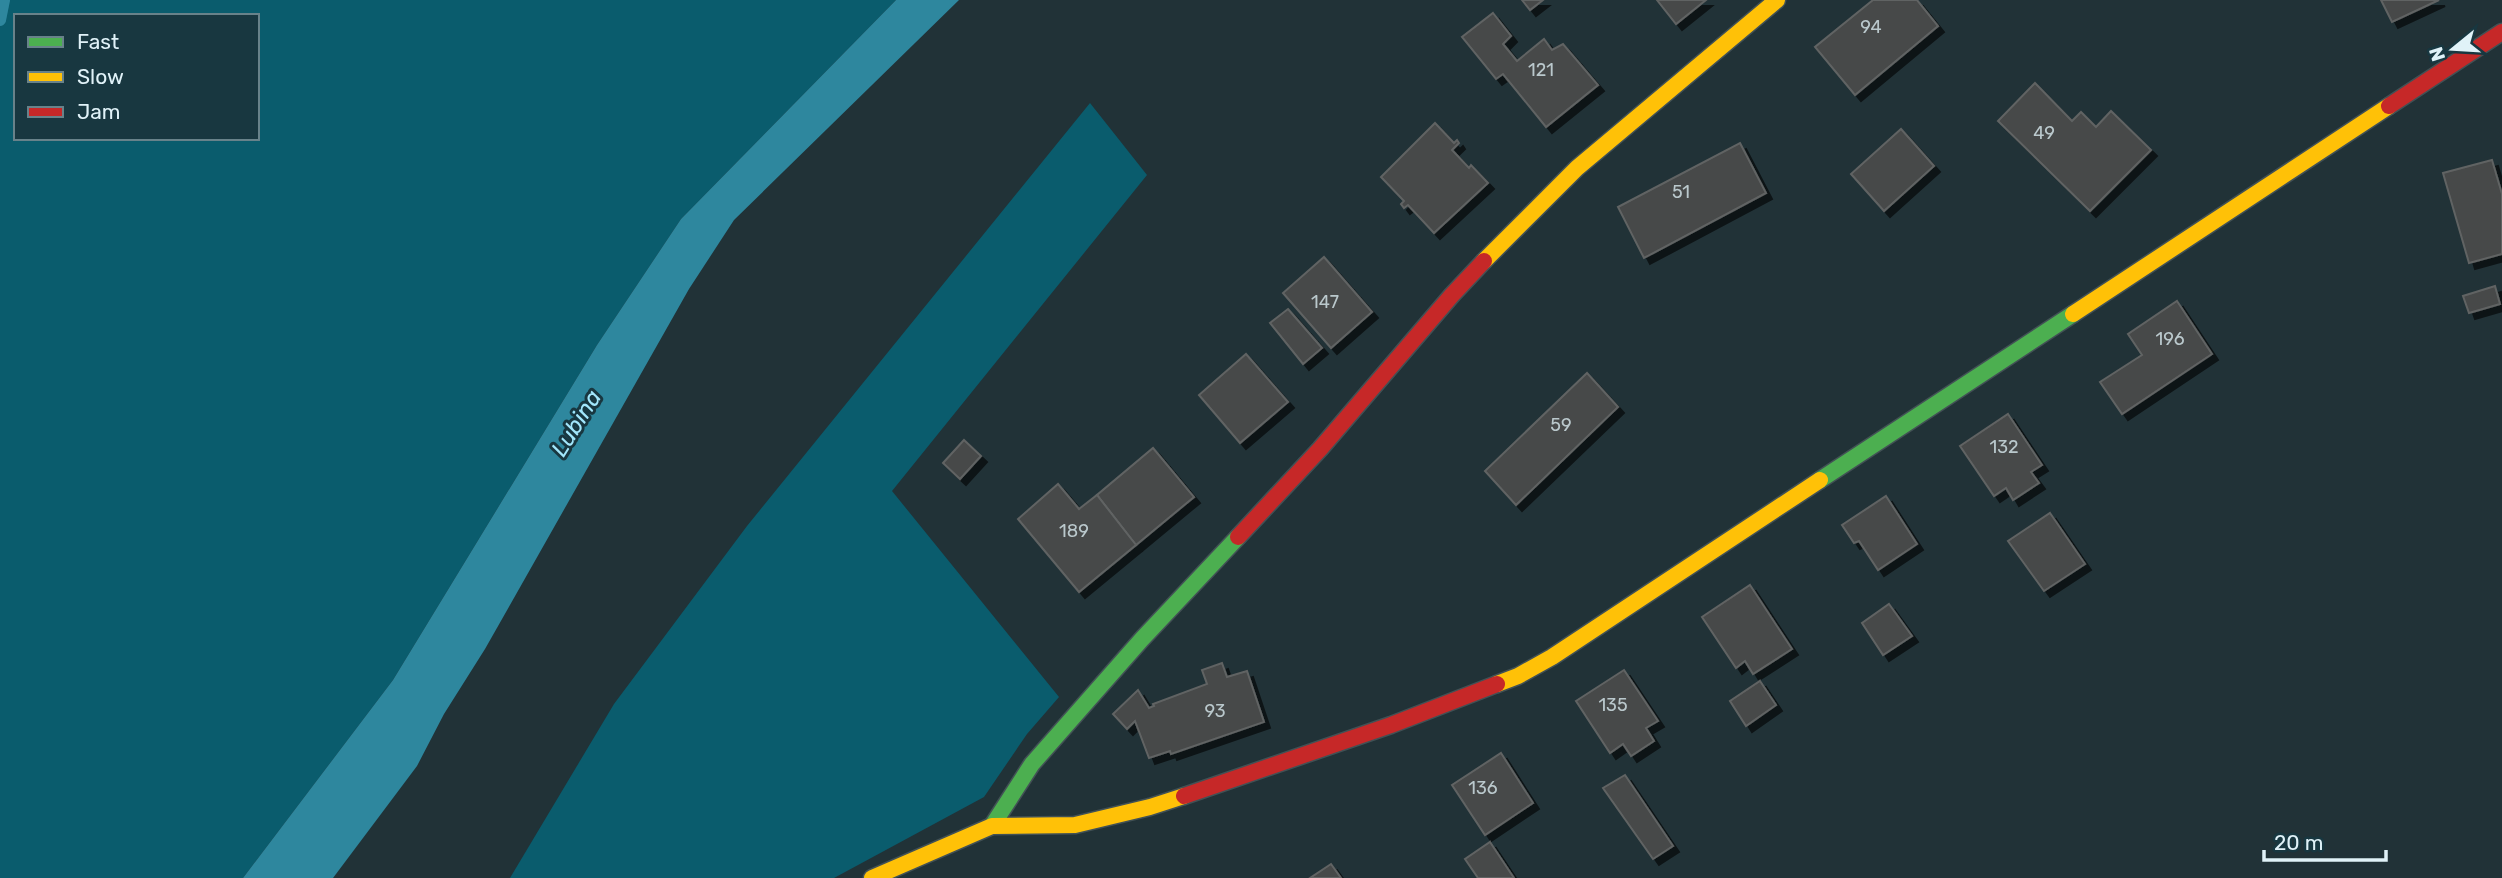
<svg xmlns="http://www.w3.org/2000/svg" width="2502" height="878" font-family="Rubik,sans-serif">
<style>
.green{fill:#0a5c6d;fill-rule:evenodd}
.water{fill:#2e879e}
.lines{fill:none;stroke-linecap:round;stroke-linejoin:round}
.stream{stroke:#2e879e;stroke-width:12}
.building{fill:#464949;stroke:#616363;stroke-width:2;filter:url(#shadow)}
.fast-casing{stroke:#425155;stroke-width:19}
.slow-casing{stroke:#425155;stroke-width:19}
.jam-casing{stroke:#425155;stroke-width:19}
.fast{stroke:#4caf50;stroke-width:16}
.slow{stroke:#ffc107;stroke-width:16}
.jam{stroke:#c62828;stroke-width:16}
.labels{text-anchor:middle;stroke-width:6;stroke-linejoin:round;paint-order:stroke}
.number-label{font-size:18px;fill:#bac8cc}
.water-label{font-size:23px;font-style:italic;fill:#a2e7fc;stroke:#183740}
</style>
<defs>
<filter id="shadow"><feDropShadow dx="6" dy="6" stdDeviation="0" flood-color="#0009"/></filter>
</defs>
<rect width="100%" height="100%" fill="#213237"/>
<g class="green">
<path d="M 0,0 L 896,0 L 681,219 L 597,345 L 393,680 L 243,878 L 0,878 ZM 16,16 L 257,16 L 257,138 L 16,138 Z"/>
<path d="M 1090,103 L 1147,175 L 892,491 L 1059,697 L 1027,734 L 984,797 L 834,878 L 510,878 L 614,704 L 747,526 Z"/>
</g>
<path class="water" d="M 896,0 L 959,0 L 734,220 L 689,289 L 485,649 L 444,714 L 417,766 L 333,878 L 243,878 L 393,680 L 597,345 L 681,219 Z"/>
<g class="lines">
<path class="stream" d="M 0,20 L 4,0"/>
</g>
<g class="building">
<path d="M 1522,0 L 1543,0 L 1530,10 Z"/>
<path d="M 1657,0 L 1706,0 L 1676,24 Z"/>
<path d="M 1873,0 L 1917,0 L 1938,26 L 1855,95 L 1815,47 Z"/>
<path d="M 2381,0 L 2439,0 L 2392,22 Z"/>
<path d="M 1493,13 L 1511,36 L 1503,44 L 1517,61 L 1544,39 L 1552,50 L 1563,44 L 1598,85 L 1546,127 L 1503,74 L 1496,79 L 1462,37 Z"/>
<path d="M 2035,83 L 2072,121 L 2081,112 L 2096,127 L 2111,111 L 2151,150 L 2090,211 L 1998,121 Z"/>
<path d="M 1435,123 L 1454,143 L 1457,140 L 1459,143 L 1452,150 L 1469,168 L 1471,165 L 1488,183 L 1434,233 L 1408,205 L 1404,208 L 1401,204 L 1404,201 L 1381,177 Z"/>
<path d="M 1901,129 L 1934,166 L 1884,211 L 1851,174 Z"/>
<path d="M 1740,143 L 1766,193 L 1644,258 L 1618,207 Z"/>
<path d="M 2492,160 L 2502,194 L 2502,254 L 2469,263 L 2443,173 Z"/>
<path d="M 1324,257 L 1372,312 L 1331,348 L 1283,293 Z"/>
<path d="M 2495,286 L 2500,304 L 2469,313 L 2463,296 Z"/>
<path d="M 2177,301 L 2212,354 L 2122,414 L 2100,382 L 2142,355 L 2128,334 Z"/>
<path d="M 1288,309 L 1322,348 L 1303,364 L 1270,323 Z"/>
<path d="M 1246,354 L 1288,402 L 1240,443 L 1199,395 Z"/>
<path d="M 1587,373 L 1618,407 L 1516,505 L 1485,471 Z"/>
<path d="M 2008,414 L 2042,465 L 2031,472 L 2039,483 L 2013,500 L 2006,488 L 1994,496 L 1960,446 Z"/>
<path d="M 964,440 L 981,456 L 960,479 L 943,463 Z"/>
<path d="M 1153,448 L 1194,497 L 1136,545 L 1097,495 Z"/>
<path d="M 1058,484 L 1079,509 L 1097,495 L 1136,545 L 1079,592 L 1018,519 Z"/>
<path d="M 1886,496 L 1917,544 L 1878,570 L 1859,541 L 1854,543 L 1842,525 Z"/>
<path d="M 2050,513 L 2085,564 L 2044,591 L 2008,541 Z"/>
<path d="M 1750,585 L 1792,649 L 1753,674 L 1745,661 L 1736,668 L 1702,617 Z"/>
<path d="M 1889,604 L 1912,636 L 1883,655 L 1862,623 Z"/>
<path d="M 1222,663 L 1227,677 L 1247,671 L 1264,722 L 1171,754 L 1170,751 L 1149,758 L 1135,721 L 1127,729 L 1113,714 L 1138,690 L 1149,708 L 1154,706 L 1153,704 L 1207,684 L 1202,670 Z"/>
<path d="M 1624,670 L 1658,721 L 1646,728 L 1654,741 L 1631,756 L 1623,744 L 1610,753 L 1576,701 Z"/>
<path d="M 1760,681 L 1776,705 L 1746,726 L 1730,701 Z"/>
<path d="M 1501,753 L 1533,803 L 1485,835 L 1452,785 Z"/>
<path d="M 1625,775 L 1673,846 L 1653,859 L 1603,788 Z"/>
<path d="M 1490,842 L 1514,878 L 1478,878 L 1465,859 Z"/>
<path d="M 1331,864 L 1341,878 L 1310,878 Z"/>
</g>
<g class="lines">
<defs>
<g id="fast">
<path d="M 1820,480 L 2073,314"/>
<path d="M 992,826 L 1032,764 L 1142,639 L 1238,537"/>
</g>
<g id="slow">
<path d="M 1484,261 L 1577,168 L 1777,0"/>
<path d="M 2073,314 L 2389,106"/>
<path d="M 1497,684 L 1518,676 L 1552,657 L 1820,480"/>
<path d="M 872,878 L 992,826 L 1075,825 L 1150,807 L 1184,796"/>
</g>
<g id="jam">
<path d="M 2389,106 L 2502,32"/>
<path d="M 1238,537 L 1320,449 L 1452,295 L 1484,261"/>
<path d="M 1184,796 L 1391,725 L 1497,684"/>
</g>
</defs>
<use href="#fast" class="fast-casing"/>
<use href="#slow" class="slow-casing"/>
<use href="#jam" class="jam-casing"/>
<use href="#fast" class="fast"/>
<use href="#slow" class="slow"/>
<use href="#jam" class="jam"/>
</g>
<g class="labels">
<g class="number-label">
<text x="1871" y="33">94</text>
<text x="1541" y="76">121</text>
<text x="2044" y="139">49</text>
<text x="1681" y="198">51</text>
<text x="1325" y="308">147</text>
<text x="2170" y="345">196</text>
<text x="1561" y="431">59</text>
<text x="2004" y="453">132</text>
<text x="1074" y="537">189</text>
<text x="1613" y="711">135</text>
<text x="1215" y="717">93</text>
<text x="1483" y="794">136</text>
</g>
<g class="water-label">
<text transform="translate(576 423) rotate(-58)" y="8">Lubina</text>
</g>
</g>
<rect x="14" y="14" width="245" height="126" fill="#183740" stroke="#68828a" stroke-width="2"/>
<rect x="28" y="37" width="35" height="10" fill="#4caf50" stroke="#68828a" stroke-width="2"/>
<text x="77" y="49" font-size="21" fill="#e0f2f8">Fast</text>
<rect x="28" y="72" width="35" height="10" fill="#ffc107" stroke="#68828a" stroke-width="2"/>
<text x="77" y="84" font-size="21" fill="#e0f2f8">Slow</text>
<rect x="28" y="107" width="35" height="10" fill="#c62828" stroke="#68828a" stroke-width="2"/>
<text x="77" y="119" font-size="21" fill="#e0f2f8">Jam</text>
<g transform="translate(2453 49) rotate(252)" stroke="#183740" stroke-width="5" paint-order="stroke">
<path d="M0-5L12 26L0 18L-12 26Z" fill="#e0f2f8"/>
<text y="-10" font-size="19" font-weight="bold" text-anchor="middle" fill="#e0f2f8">N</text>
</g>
<path d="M2264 850v10h122v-10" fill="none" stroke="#e0f2f8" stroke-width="3.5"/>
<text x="2274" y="850" font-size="21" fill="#e0f2f8" stroke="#183740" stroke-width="5" paint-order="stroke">20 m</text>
</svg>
